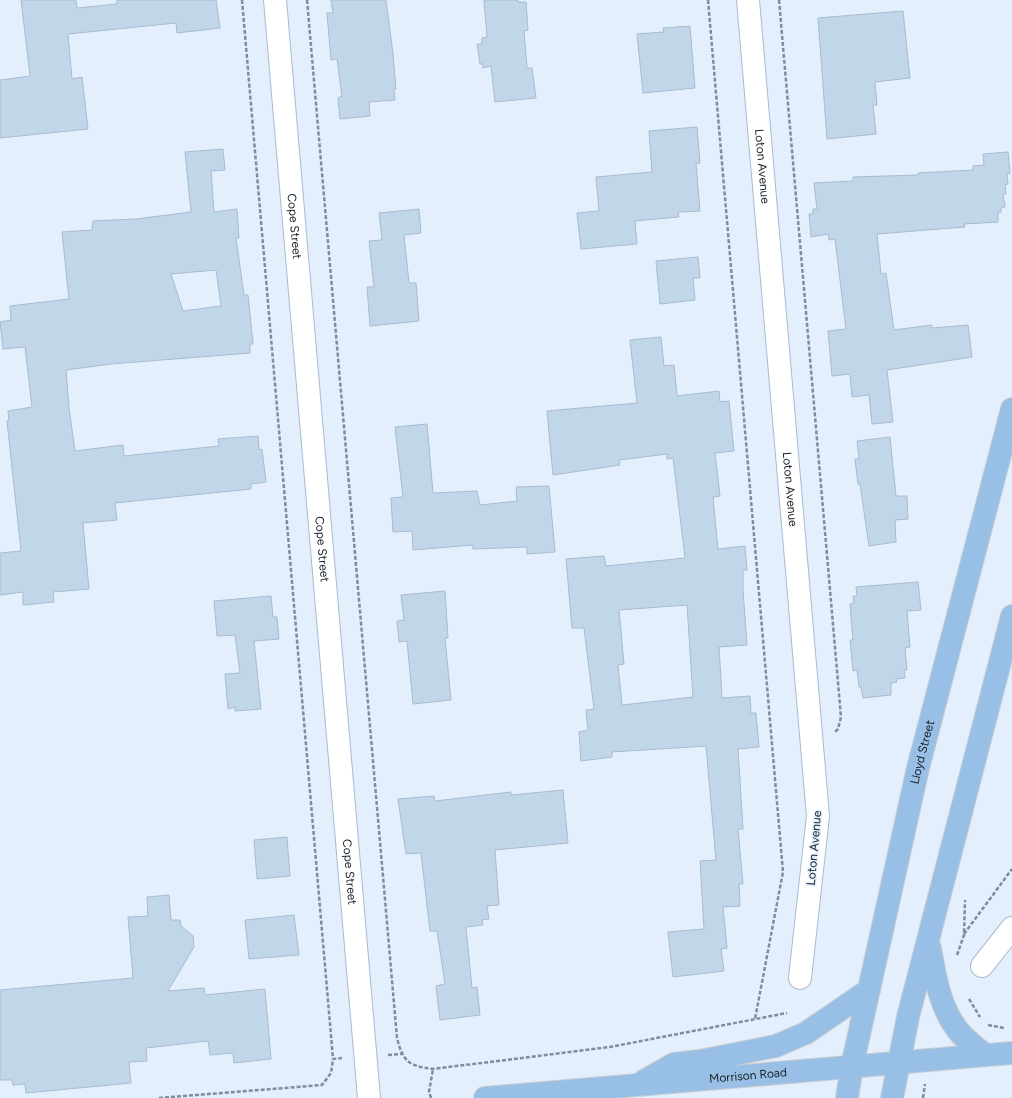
<svg xmlns="http://www.w3.org/2000/svg" width="1012" height="1098" font-family="Figtree,sans-serif">
<style>
.building{fill:#c2d6ea;stroke:#a8bbcf;fill-rule:evenodd}
.lines{fill:none;stroke-linecap:round;stroke-linejoin:round}
.street-casing{stroke:#a8bbcf;stroke-width:24}
.primary-casing{stroke:#cccecf;stroke-width:24}
.path{stroke:#828c96;stroke-width:2.5;stroke-dasharray:4 2;stroke-linecap:butt}
.street{stroke:#fff;stroke-width:22}
.primary{stroke:#98bfe5;stroke-width:22}
.labels{text-anchor:middle;stroke-width:3;stroke-linejoin:round;paint-order:stroke}
.street-label{font-size:12px;fill:#192027;stroke:#e3effc}
</style>
<rect width="100%" height="100%" fill="#e3effc"/>
<g class="building">
<path d="M 21,0 L 76,0 L 77,8 L 117,4 L 117,0 L 216,0 L 220,28 L 177,33 L 176,23 L 68,34 L 72,79 L 82,77 L 88,129 L 0,138 L 0,80 L 30,76 Z"/>
<path d="M 331,0 L 386,0 L 393,54 L 396,89 L 394,89 L 395,100 L 369,102 L 370,116 L 340,119 L 338,98 L 342,96 L 337,59 L 331,60 L 327,13 L 333,13 Z"/>
<path d="M 484,0 L 518,0 L 518,2 L 526,2 L 528,30 L 524,31 L 527,68 L 532,68 L 536,98 L 495,102 L 491,66 L 483,68 L 483,64 L 480,64 L 477,44 L 482,44 L 482,38 L 487,37 Z"/>
<path d="M 903,11 L 910,78 L 875,82 L 877,105 L 873,105 L 876,134 L 827,139 L 818,18 Z"/>
<path d="M 690,26 L 695,88 L 643,93 L 637,34 L 664,32 L 663,28 Z"/>
<path d="M 697,127 L 700,163 L 696,164 L 700,211 L 678,212 L 679,217 L 635,221 L 637,244 L 581,249 L 577,213 L 599,211 L 596,177 L 652,172 L 649,131 Z"/>
<path d="M 223,149 L 225,170 L 211,171 L 214,212 L 237,209 L 239,238 L 236,238 L 244,295 L 248,295 L 253,344 L 250,344 L 250,353 L 111,364 L 66,370 L 69,408 L 75,451 L 123,445 L 124,456 L 219,446 L 218,439 L 258,436 L 259,450 L 262,449 L 266,482 L 251,484 L 251,489 L 115,503 L 117,520 L 83,523 L 89,589 L 53,592 L 54,602 L 23,605 L 23,592 L 0,595 L 0,553 L 21,551 L 7,421 L 9,421 L 8,411 L 32,407 L 25,347 L 3,349 L 0,322 L 11,320 L 10,306 L 69,299 L 62,232 L 92,230 L 93,221 L 136,219 L 191,212 L 185,152 ZM 216,270 L 221,306 L 183,311 L 171,274 Z"/>
<path d="M 1008,152 L 1010,173 L 1007,174 L 1008,184 L 1005,185 L 1006,194 L 1003,194 L 1005,207 L 1001,208 L 1001,212 L 998,213 L 998,222 L 964,224 L 965,227 L 877,234 L 881,274 L 886,273 L 894,330 L 932,325 L 932,328 L 968,325 L 972,357 L 887,370 L 893,422 L 872,424 L 869,395 L 852,397 L 850,374 L 832,376 L 828,331 L 846,329 L 835,239 L 829,240 L 828,234 L 811,237 L 809,214 L 813,214 L 813,209 L 817,209 L 814,183 L 853,181 L 853,177 L 919,175 L 918,173 L 973,170 L 973,166 L 984,165 L 983,154 Z"/>
<path d="M 419,209 L 421,233 L 404,235 L 409,283 L 416,283 L 419,321 L 370,326 L 367,287 L 374,287 L 369,241 L 382,240 L 379,213 Z"/>
<path d="M 698,257 L 700,278 L 693,278 L 695,300 L 660,304 L 656,261 Z"/>
<path d="M 661,337 L 664,366 L 674,365 L 677,396 L 719,391 L 720,402 L 729,401 L 734,451 L 715,453 L 720,496 L 713,497 L 718,549 L 745,546 L 747,570 L 743,570 L 743,590 L 747,645 L 719,647 L 722,698 L 750,696 L 751,713 L 756,713 L 759,747 L 738,749 L 743,829 L 738,829 L 743,884 L 739,884 L 740,906 L 723,907 L 727,948 L 721,949 L 724,971 L 673,977 L 668,932 L 704,929 L 700,861 L 716,860 L 706,746 L 612,752 L 612,757 L 581,761 L 579,732 L 588,730 L 586,710 L 594,709 L 584,628 L 572,628 L 566,559 L 604,556 L 606,566 L 685,558 L 673,458 L 667,459 L 667,454 L 619,460 L 620,465 L 553,475 L 547,411 L 637,403 L 630,340 ZM 687,605 L 693,697 L 622,705 L 618,665 L 624,664 L 619,610 Z"/>
<path d="M 427,424 L 433,493 L 477,491 L 480,505 L 517,501 L 516,487 L 549,486 L 555,552 L 527,554 L 527,547 L 473,549 L 473,545 L 413,550 L 412,531 L 393,532 L 391,498 L 403,497 L 395,427 Z"/>
<path d="M 890,437 L 896,496 L 907,496 L 908,519 L 895,520 L 896,542 L 869,546 L 860,484 L 858,484 L 855,459 L 859,459 L 857,441 Z"/>
<path d="M 918,582 L 921,610 L 907,611 L 910,647 L 905,648 L 907,670 L 904,670 L 905,678 L 896,679 L 897,682 L 891,683 L 891,695 L 863,698 L 861,687 L 859,687 L 857,670 L 853,671 L 850,640 L 853,640 L 850,604 L 854,603 L 853,596 L 857,596 L 856,587 Z"/>
<path d="M 445,591 L 448,638 L 445,638 L 451,700 L 413,704 L 407,641 L 399,642 L 397,621 L 404,620 L 401,595 Z"/>
<path d="M 271,596 L 273,617 L 277,617 L 279,639 L 254,641 L 261,709 L 235,711 L 235,707 L 228,709 L 225,674 L 240,673 L 235,635 L 217,636 L 214,601 Z"/>
<path d="M 563,790 L 568,843 L 495,850 L 499,905 L 487,906 L 489,919 L 482,920 L 483,925 L 466,927 L 472,988 L 477,987 L 480,1015 L 440,1020 L 436,986 L 445,984 L 437,931 L 430,931 L 421,853 L 406,854 L 398,799 L 434,796 L 435,801 L 511,792 L 511,795 Z"/>
<path d="M 287,837 L 290,876 L 257,879 L 254,840 Z"/>
<path d="M 169,895 L 171,920 L 180,920 L 181,926 L 193,936 L 194,947 L 168,991 L 204,988 L 205,995 L 265,989 L 271,1059 L 234,1063 L 233,1053 L 210,1055 L 208,1041 L 146,1048 L 147,1061 L 129,1062 L 131,1083 L 26,1093 L 25,1084 L 13,1085 L 12,1080 L 0,1080 L 0,990 L 133,978 L 128,917 L 148,916 L 147,897 Z"/>
<path d="M 294,915 L 299,955 L 249,959 L 245,920 Z"/>
</g>
<g class="lines">
<defs>
<g id="street">
<path id="s1" d="M 275,0 L 369,1098"/>
<path id="s2" d="M 748,0 L 818,816 L 800,978"/>
<path d="M 982,966 L 1012,928"/>
</g>
<g id="primary">
<path d="M 930,948 C 935,977 940,1009 960,1033 C 967,1041 977,1048 985,1055"/>
<path d="M 644,1081 L 674,1064 L 700,1061 L 776,1046 L 806,1033 L 869,990"/>
<path id="s3" d="M 485,1098 L 1012,1053"/>
<path id="s4" d="M 847,1098 L 852,1066 L 918,768 L 1012,409"/>
<path d="M 892,1098 L 908,1017 L 1012,616"/>
</g>
</defs>
<use href="#street" class="street-casing"/>
<use href="#primary" class="primary-casing"/>
<g class="path">
<path d="M 242,0 L 333,1059"/>
<path d="M 307,0 L 397,1038 C 403,1062 409,1066 433,1069 L 610,1047 L 787,1013"/>
<path d="M 708,0 L 783,872 L 755,1019"/>
<path d="M 779,0 L 841,717 L 838,729 L 835,732"/>
<path d="M 964,934 L 1012,869"/>
<path d="M 957,955 L 964,935 L 965,900"/>
<path d="M 969,999 L 980,1017"/>
<path d="M 988,1025 L 1004,1028"/>
<path d="M 388,1055 L 401,1054"/>
<path d="M 159,1098 L 322,1085 L 331,1073 L 333,1059 L 342,1058"/>
<path d="M 431,1098 L 429,1092 L 433,1069"/>
<path d="M 923,1098 L 925,1084"/>
</g>
<use href="#street" class="street"/>
<use href="#primary" class="primary"/>
</g>
<g class="labels">
<g class="street-label">
<text dy="4" stroke="none"><textPath href="#s2" startOffset="167">Loton Avenue</textPath></text>
<text dy="4" stroke="none"><textPath href="#s1" startOffset="227">Cope Street</textPath></text>
<text dy="4" stroke="none"><textPath href="#s2" startOffset="491">Loton Avenue</textPath></text>
<text dy="4" stroke="none"><textPath href="#s1" startOffset="551">Cope Street</textPath></text>
<text dy="4" stroke="none"><textPath href="#s4" startOffset="354">Lloyd Street</textPath></text>
<text transform="translate(814 848) rotate(-85)" y="4">Loton Avenue</text>
<text dy="4" stroke="none"><textPath href="#s1" startOffset="875">Cope Street</textPath></text>
<text dy="4" stroke="none"><textPath href="#s3" startOffset="264">Morrison Road</textPath></text>
</g>
</g>
</svg>
